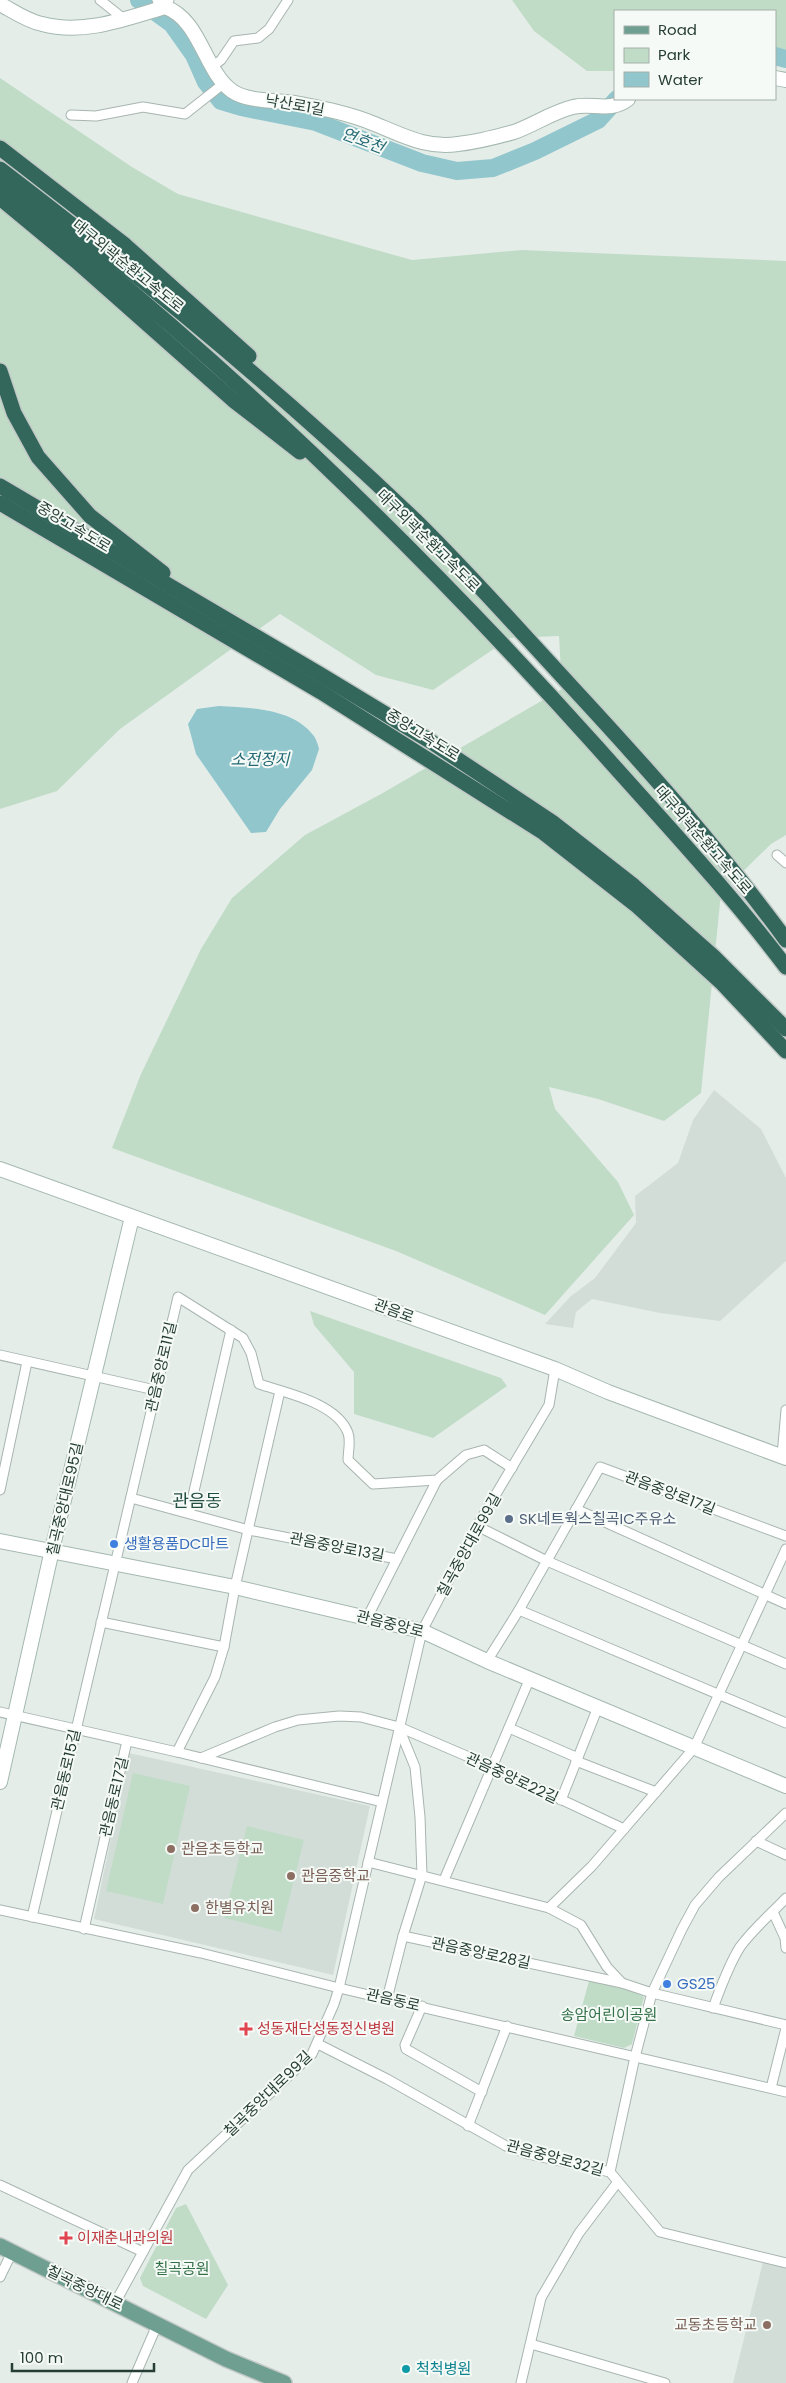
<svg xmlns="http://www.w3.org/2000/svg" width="786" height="2383" font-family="Poppins,'Noto Sans KR',sans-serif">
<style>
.built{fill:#d3ddd8}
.green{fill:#c0dcc7}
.water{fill:#92c6cd}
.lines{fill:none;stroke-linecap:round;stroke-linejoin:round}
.river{stroke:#92c6cd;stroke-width:18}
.street-casing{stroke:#a8b5b0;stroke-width:11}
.secondary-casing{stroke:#a4b8b0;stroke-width:16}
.primary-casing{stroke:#c2c9c7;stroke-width:18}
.highway-casing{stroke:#c2c9c7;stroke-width:18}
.street{stroke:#fff;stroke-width:9}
.secondary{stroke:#fff;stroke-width:14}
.primary{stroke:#6e9f90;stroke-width:15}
.highway{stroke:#34675b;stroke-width:15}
.service-dot{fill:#5c6f8a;stroke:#f6faf7;stroke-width:2}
.shop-dot{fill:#3f7fe0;stroke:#f6faf7;stroke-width:2}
.education-dot{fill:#8d6e63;stroke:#f6faf7;stroke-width:2}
.health-dot{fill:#e0444e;stroke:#f6faf7;stroke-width:2}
.culture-dot{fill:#0f9aa8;stroke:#f6faf7;stroke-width:2}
.labels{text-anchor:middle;stroke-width:4;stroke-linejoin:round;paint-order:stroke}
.street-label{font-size:15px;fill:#263e36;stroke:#f6faf7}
.service-label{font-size:15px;fill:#4e5e75;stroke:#f6faf7;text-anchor:start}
.shop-label{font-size:15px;fill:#366cbe;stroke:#f6faf7;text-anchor:start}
.education-label{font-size:15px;fill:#785e54;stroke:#f6faf7;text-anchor:start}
.park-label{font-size:15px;fill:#337149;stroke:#f6faf7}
.health-label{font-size:15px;fill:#be3a42;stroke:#f6faf7;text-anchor:start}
.culture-label{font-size:15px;fill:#0d838f;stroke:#f6faf7;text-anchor:start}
.water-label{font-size:16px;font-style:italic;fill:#246a75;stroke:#f6faf7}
.quarter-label{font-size:18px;fill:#234e42;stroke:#f6faf7}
</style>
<rect width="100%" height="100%" fill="#e5ede9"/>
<g class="built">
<path d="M 714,1090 L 761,1129 L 786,1178 L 786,1261 L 720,1321 L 660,1313 L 592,1299 L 576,1312 L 573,1328 L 545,1324 L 571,1296 L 595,1278 L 636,1223 L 635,1196 L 678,1163 L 693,1120 Z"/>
<path d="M 129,1753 L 370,1806 L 333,1975 L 94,1919 Z"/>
<path d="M 763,2262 L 786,2268 L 786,2383 L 733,2383 Z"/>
</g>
<g class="green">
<path d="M 512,0 L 786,0 L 786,57 L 775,54 L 775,11 L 615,11 L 615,71 L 587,71 L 534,31 Z"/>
<path d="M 0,78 L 132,167 L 178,194 L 412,260 L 522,250 L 786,261 L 786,835 L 771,844 L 721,893 L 701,1093 L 664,1121 L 598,1099 L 549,1087 L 555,1109 L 618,1182 L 634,1215 L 545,1315 L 396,1251 L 112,1148 L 141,1074 L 201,949 L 232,898 L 305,835 L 381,794 L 562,689 L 559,636 L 510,638 L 433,690 L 376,675 L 280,614 L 120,729 L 57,791 L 0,809 Z"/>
<path d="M 310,1311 L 501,1378 L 507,1386 L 433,1438 L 354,1414 L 354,1372 L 314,1325 Z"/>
<path d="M 133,1773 L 190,1786 L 163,1904 L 106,1891 Z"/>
<path d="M 247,1826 L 304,1840 L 281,1932 L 224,1918 Z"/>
<path d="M 589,1981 L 631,1990 L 644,1997 L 632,2044 L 624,2048 L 574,2036 Z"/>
<path d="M 186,2204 L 228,2285 L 206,2319 L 143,2286 L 140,2278 L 176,2208 Z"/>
</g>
<path class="water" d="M 219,706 C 250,708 292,708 313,735 C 316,738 318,745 319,749 L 312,770 L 280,809 L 266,832 L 251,833 L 196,754 L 188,724 L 197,709 Z"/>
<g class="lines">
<g class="river">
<path d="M 139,0 L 172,24 L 194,55 L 206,82 L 221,101 L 241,107 L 316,122 L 422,163 L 457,171 L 493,168 L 535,151 L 598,120 L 617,99"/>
<path d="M 775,56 L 786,59"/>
</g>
<defs>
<g id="street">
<path d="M 100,0 L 124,19"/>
<path d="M 157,0 L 165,7 L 169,0"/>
<path d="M 213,66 L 221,60 L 234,41 L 258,38 L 269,29 L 288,0"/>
<path d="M 71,115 L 96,116 L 143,107 L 185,114 L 223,84"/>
<path d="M 777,855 L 786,863"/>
<path d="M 0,1355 L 155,1390"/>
<path d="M 782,1456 L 786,1410"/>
<path d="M 0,1490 L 27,1362"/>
<path d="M 131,1498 L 249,1530 L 397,1559"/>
<path d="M 576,1509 L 786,1604"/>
<path d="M 189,1513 L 231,1330"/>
<path d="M 477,1526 L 547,1561 L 786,1664"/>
<path d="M 519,1610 L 786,1723"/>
<path d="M 367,1618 L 437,1480"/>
<path d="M 101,1622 L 224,1647"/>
<path d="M 487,1661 L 519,1610 L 600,1467 L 786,1536"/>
<path d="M 0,1712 L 177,1752 L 215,1677 L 224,1647 L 235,1587 L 280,1391"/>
<path d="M 509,1728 L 578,1758"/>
<path d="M 177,1752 L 382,1802"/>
<path d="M 201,1758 L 275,1727 L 298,1720 L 339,1716 L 361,1717 L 399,1727 L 492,1767 L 624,1829"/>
<path d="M 576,1761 L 656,1792"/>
<path d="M 561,1800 L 598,1707"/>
<path d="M 756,1841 L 786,1855"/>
<path d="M 368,1862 L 549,1908 L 581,1925 L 607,1967 L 622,1983 L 652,1993 L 786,2025"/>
<path d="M 444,1880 L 530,1678"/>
<path d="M 549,1908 L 592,1866 L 694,1748 L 786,1549"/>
<path d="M 0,1910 L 201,1953 L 339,1988 L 786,2092"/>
<path d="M 773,1912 L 785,1938 L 786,1948"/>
<path d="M 32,1917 L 178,1297 L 243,1338 L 251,1353 L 259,1384 C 286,1393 337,1403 348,1433 C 351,1441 348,1452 348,1460 L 373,1484 L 437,1480 L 466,1455 L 484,1450 L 512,1468"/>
<path d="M 84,1929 L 127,1741"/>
<path d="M 403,1936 L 622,1983"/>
<path d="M 387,1999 L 403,1936 L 422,1875 L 420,1817 L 415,1767 L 399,1728"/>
<path d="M 422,2006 L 405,2045 L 406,2049 L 482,2092"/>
<path d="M 713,2008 C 721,1987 728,1966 740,1947 C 753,1929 771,1914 786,1898"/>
<path d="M 318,2044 L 387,2079 L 506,2146 L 528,2154 L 610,2172 L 660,2232 L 786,2263"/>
<path d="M 771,2088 L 786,2028"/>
<path d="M 468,2126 L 507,2026"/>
<path d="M 610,2172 L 635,2057 L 652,1993 L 682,1929 L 695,1905 L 719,1877 L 786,1813"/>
<path d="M 0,2185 L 143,2252"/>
<path d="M 0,2277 L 12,2252"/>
<path d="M 115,2303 L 188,2170 L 312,2054 L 334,2004 L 339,1988 L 422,1631 L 477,1526 L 549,1405 L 555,1369"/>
<path d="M 531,2344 L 665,2383"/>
<path d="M 132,2383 L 157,2325"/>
<path d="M 521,2383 L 541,2298 L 579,2233 L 617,2183"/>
</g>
<g id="secondary">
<path d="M 0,4 C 13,11 27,21 42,24 C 84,35 125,19 165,7 C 201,20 204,71 232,91 C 248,102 276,100 295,103 C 320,108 348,113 372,123 C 401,134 425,149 458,144 C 477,142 496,137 514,132 C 534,125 552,112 573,107 C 593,102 609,113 628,99"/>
<path d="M 775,78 L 786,80"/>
<path d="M 0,1169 L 555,1369 L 608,1392 L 786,1458"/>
<path d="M 0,1541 L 235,1587 L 422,1631 L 487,1661 L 786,1786"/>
<path d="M 0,1782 L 52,1550 L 132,1217"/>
</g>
<path id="primary" d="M 0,2246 L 226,2359 L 284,2383"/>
<g id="highway">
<path d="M 0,148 L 125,245 L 249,356"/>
<path d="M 0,169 C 144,279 284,394 415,520 C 469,573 519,630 571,686 C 646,767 721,851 786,940"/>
<path d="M 0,185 C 217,353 414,543 597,747 C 661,819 728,890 786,967"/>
<path d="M 0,198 L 76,261 L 233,400 L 300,452"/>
<path d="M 0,371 L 14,413 L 38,457 L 90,516 L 163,573"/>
<path d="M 0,486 L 321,675 L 430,741 L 552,822 L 634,886 L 713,956 L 786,1029"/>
<path d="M 0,503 L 321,692 L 544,833 L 636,905 L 723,984 L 786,1051"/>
</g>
</defs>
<use href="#street" class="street-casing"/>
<use href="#secondary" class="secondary-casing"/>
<use href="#primary" class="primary-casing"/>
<use href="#highway" class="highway-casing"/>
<use href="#street" class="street"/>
<use href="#secondary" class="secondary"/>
<use href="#primary" class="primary"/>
<use href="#highway" class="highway"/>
</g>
<circle class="service-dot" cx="509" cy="1519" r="5"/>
<g class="shop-dot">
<circle cx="114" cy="1544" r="5"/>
<circle cx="667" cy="1984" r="5"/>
</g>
<g class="education-dot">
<circle cx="171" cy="1849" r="5"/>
<circle cx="291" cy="1876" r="5"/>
<circle cx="195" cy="1908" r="5"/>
<circle cx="767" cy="2325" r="5"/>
</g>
<g class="health-dot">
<path d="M243.5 2021.5h5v5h5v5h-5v5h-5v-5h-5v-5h5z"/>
<path d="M63.5 2230.5h5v5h5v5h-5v5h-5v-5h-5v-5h5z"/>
</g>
<circle class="culture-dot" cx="406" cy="2369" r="5"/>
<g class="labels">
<g class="street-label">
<text transform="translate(295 105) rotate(10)" y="5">낙산로1길</text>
<text transform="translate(128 266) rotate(39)" y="5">대구외곽순환고속도로</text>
<text transform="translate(74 527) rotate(31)" y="5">중앙고속도로</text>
<text transform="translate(428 541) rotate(45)" y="5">대구외곽순환고속도로</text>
<text transform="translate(423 735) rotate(32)" y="5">중앙고속도로</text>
<text transform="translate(703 840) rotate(49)" y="5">대구외곽순환고속도로</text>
<text transform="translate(394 1311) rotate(20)" y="5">관음로</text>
<text transform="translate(161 1367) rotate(-77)" y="5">관음중앙로11길</text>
<text transform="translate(670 1493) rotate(21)" y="5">관음중앙로17길</text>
<text transform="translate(65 1499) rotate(-77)" y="5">칠곡중앙대로95길</text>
<text transform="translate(469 1545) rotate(-61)" y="5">칠곡중앙대로99길</text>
<text transform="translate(337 1547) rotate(11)" y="5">관음중앙로13길</text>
<text transform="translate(390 1624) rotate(14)" y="5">관음중앙로</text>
<text transform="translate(66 1770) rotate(-77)" y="5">관음동로15길</text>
<text transform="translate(512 1778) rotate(25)" y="5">관음중앙로22길</text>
<text transform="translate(114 1797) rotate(-77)" y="5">관음동로17길</text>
<text transform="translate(481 1953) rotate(12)" y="5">관음중앙로28길</text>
<text transform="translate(393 2000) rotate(13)" y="5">관음동로</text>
<text transform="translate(268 2094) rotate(-44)" y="5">칠곡중앙대로99길</text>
<text transform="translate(555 2158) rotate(15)" y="5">관음중앙로32길</text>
<text transform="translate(85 2288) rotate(26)" y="5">칠곡중앙대로</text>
</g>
<g class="service-label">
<text x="519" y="1524">SK네트웍스칠곡IC주유소</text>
</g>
<g class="shop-label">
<text x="124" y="1549">생활용품DC마트</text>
<text x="677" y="1989">GS25</text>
</g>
<g class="education-label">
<text x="181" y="1854">관음초등학교</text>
<text x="301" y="1881">관음중학교</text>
<text x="205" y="1913">한별유치원</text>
<text x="757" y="2330" text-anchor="end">교동초등학교</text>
</g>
<g class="park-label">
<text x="609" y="2020">송암어린이공원</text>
<text x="182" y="2274">칠곡공원</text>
</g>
<g class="health-label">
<text x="257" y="2034">성동재단성동정신병원</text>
<text x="77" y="2243">이재춘내과의원</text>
</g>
<g class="culture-label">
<text x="416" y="2374">척척병원</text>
</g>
<g class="water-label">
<text transform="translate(363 140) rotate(21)" y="6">연호천</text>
<text x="260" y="765">소전정지</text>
</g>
<g class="quarter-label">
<text x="197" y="1507">관음동</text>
</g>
</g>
<rect x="614" y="10" width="162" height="90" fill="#f6faf7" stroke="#a3afaa"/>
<rect x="624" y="26" width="25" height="8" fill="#6e9f90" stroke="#a3afaa"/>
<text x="658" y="35" font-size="15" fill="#263e36">Road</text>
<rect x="624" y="48" width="25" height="15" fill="#c0dcc7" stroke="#a3afaa"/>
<text x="658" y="60" font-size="15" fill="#263e36">Park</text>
<rect x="624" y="72" width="25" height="15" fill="#92c6cd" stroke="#a3afaa"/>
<text x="658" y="85" font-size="15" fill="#263e36">Water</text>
<path d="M12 2363v8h142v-8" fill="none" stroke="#263e36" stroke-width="2.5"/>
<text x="20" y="2363" font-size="15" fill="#263e36" stroke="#f6faf7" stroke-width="4" paint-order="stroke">100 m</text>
</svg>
